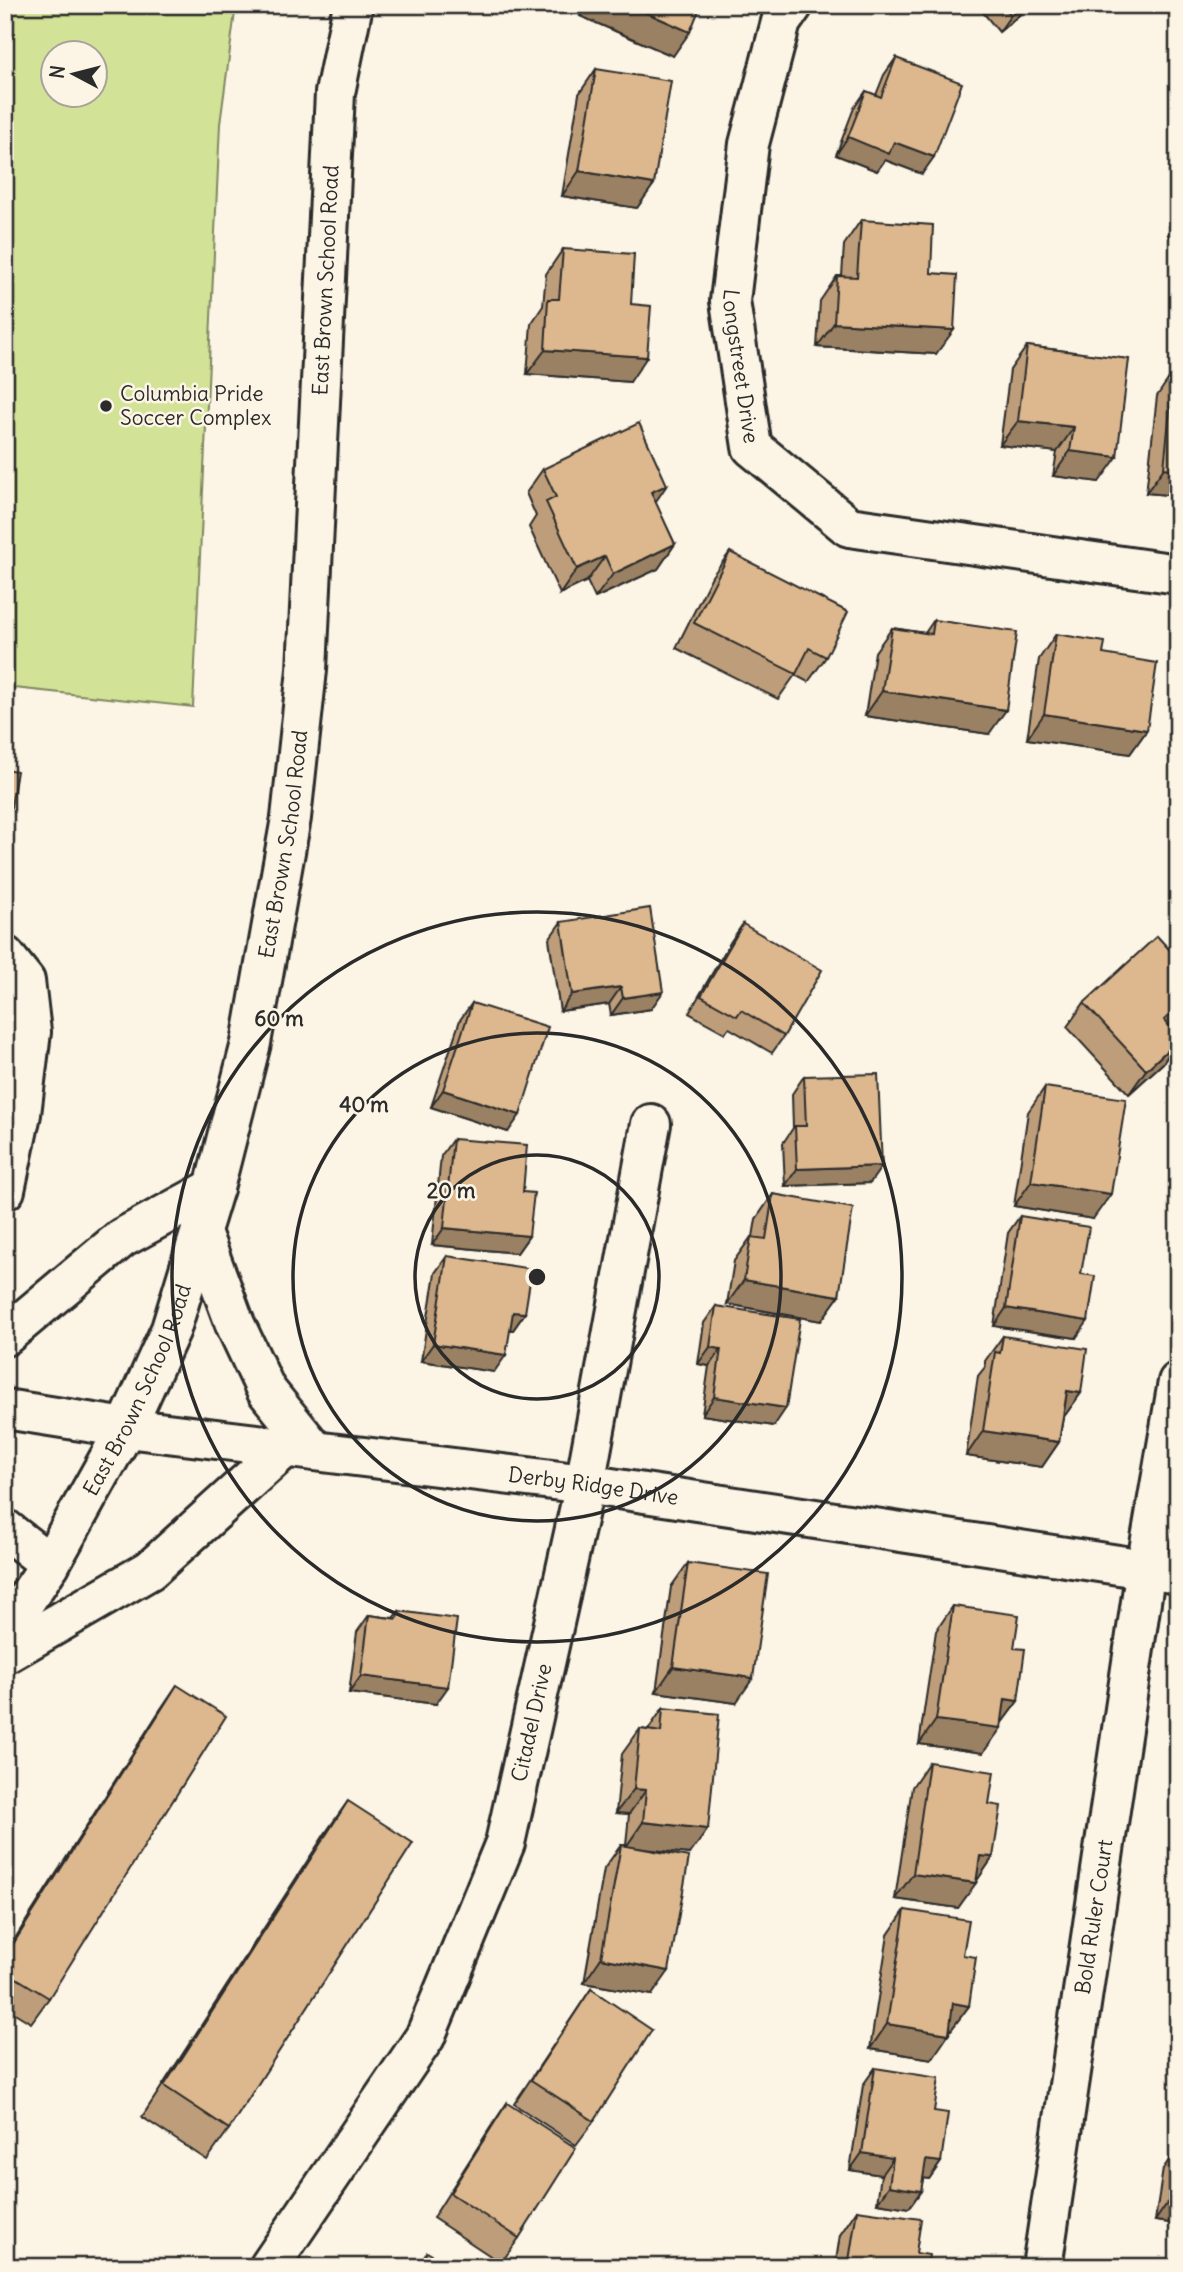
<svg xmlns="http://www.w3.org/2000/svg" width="1183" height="2272" font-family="Delius,sans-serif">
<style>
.green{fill:#d2e397;stroke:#7e8761;stroke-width:2;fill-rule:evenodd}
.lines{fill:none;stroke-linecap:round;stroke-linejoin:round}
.minor-casing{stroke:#2b2b2b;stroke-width:44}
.tertiary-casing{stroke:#2b2b2b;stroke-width:44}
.secondary-casing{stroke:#2b2b2b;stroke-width:44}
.minor{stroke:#fcf5e5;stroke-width:38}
.tertiary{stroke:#fcf5e5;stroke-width:38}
.secondary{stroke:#fcf5e5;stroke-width:38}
.wall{fill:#be9e7a;stroke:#2b2b2b;stroke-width:2}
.shaded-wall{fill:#9b8163;stroke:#2b2b2b;stroke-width:2}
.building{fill:#ddb88e;stroke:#2b2b2b;stroke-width:2}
.ring{fill:none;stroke:#2b2b2b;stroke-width:3.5}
.poi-dot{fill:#2b2b2b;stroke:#fcf5e5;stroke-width:2.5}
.labels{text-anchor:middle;stroke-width:5;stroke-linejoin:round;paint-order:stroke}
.street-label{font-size:21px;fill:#2b2b2b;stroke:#fcf5e5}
.poi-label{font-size:21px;fill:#2b2b2b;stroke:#fcf5e5;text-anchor:start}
.centre{fill:#2b2b2b;stroke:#fcf5e5;stroke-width:3.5}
.ring-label{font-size:21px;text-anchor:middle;font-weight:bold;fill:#2b2b2b;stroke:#fcf5e5;stroke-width:5;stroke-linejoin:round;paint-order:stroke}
</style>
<rect width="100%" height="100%" fill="#fcf5e5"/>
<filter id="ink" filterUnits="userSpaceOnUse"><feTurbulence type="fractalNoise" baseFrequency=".0143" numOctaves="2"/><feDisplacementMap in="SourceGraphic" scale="14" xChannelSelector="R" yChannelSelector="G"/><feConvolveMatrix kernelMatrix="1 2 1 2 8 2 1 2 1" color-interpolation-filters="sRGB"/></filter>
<g filter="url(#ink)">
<path class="green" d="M 5,5 L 236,5 L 220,124 L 193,707 L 5,687 ZM 52,52 L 94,52 L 94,94 L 52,94 Z"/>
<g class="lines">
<defs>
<g id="minor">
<path id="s1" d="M 793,5 L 781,22 L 749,144 L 730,301 L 752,447 L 849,527 L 1178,574"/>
<path d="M 5,956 L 25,981 L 31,1032 L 21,1114 L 5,1190"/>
<path id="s2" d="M 126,1428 L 585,1484 L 1178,1574"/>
<path id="s3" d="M 269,2267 L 425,2037 L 505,1843 L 585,1484 L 651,1124"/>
<path id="s4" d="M 1042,2267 L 1146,1568 L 1178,1382"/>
</g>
<path id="tertiary" d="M 5,1409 L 126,1428"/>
<g id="secondary">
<path d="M 201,1232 L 235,1324 L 266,1390 L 315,1451"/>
<path d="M 5,1336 L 122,1238 L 214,1188"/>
<path d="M 5,1529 L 50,1564"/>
<path id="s5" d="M 5,1631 L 50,1564 L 126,1428 L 171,1329 L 214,1188 L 251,1043 L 291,818 L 307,670 L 335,93 L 353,5"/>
<path d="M 5,1654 L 150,1570 L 285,1448"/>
</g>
</defs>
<use href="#minor" class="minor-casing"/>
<use href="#tertiary" class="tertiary-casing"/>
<use href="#secondary" class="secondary-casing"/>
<use href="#minor" class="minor"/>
<use href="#tertiary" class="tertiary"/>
<use href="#secondary" class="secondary"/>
</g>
<g class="wall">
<path d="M 584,5 L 701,5 L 673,56 L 580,16 Z"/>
<path d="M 977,5 L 1031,5 L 999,32 Z"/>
<path d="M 896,58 L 922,174 L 885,160 L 877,171 L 836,155 L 854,108 L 866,91 L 876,95 L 884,75 Z"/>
<path d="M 596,69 L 654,184 L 637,208 L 562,196 L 579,94 Z"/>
<path d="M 861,220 L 931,273 L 936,354 L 817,347 L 820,301 L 837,276 L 842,276 L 844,245 Z"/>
<path d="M 1178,222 L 1178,244 L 1168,235 Z"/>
<path d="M 563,249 L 631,304 L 630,382 L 527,374 L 531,324 L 543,306 L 546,274 Z"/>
<path d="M 1027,346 L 1129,359 L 1099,482 L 1053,476 L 1057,452 L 1000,445 L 1010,370 Z"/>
<path d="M 1174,371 L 1178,496 L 1146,493 L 1157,396 Z"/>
<path d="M 543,469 L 655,502 L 675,544 L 658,569 L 595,598 L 587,581 L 560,594 L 529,527 L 536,516 L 526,493 Z"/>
<path d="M 730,552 L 826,657 L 808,682 L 795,675 L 778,699 L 676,648 L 712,576 Z"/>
<path d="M 934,620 L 989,734 L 865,716 L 875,652 L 892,628 L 925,633 Z"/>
<path d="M 1056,634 L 1103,654 L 1147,730 L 1130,754 L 1027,739 L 1039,659 Z"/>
<path d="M 561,922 L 651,1009 L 611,1015 L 609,1004 L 560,1011 L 549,939 Z"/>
<path d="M 743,924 L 784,1036 L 772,1053 L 729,1028 L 725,1033 L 689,1013 L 731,941 Z"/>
<path d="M 472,1003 L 508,1132 L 431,1107 L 460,1020 Z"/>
<path d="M 1084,1003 L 1168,1025 L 1178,1035 L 1178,1041 L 1163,1063 L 1129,1094 L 1067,1027 Z"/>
<path d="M 804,1076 L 870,1183 L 785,1186 L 783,1143 L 793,1128 L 792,1094 Z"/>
<path d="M 1045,1087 L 1093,1219 L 1014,1206 L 1028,1112 Z"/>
<path d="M 453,1139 L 523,1192 L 529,1236 L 517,1253 L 432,1245 L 441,1156 Z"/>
<path d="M 773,1194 L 839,1296 L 821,1321 L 727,1304 L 734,1261 L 751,1237 L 753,1237 L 756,1219 Z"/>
<path d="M 1020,1216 L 1081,1274 L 1076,1338 L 994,1326 L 1008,1233 Z"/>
<path d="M 447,1256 L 525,1313 L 513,1330 L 510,1330 L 494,1372 L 421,1361 L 435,1273 Z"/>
<path d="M 716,1306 L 774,1426 L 702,1415 L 709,1366 L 698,1364 L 704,1323 Z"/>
<path d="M 1003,1336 L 1081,1393 L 1063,1418 L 1059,1442 L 1042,1467 L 966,1456 L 978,1376 L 985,1367 L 985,1361 Z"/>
<path d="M 688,1563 L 736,1703 L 656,1692 L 671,1587 Z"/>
<path d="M 953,1606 L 1014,1648 L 1018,1701 L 1001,1724 L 983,1753 L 919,1744 L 936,1631 Z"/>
<path d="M 399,1611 L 436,1704 L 349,1693 L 357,1632 L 369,1615 L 393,1618 Z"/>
<path d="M 177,1685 L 49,1998 L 31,2023 L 5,2007 L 5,1954 L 160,1710 Z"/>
<path d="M 663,1708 L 690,1854 L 648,1849 L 652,1995 L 584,1983 L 604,1869 L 621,1845 L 626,1845 L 629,1814 L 616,1813 L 622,1754 L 640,1729 L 648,1730 Z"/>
<path d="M 929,1762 L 989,1804 L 993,1857 L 958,1908 L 895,1899 L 912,1787 Z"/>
<path d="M 348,1801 L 229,2129 L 207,2160 L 142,2117 L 326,1832 Z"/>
<path d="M 905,1910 L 963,1955 L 969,2006 L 951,2030 L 949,2030 L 932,2059 L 870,2049 L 888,1935 Z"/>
<path d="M 591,1989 L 594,2121 L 576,2145 L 514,2104 Z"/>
<path d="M 875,2068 L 934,2111 L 941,2162 L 929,2179 L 923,2178 L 921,2191 L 909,2208 L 877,2203 L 881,2175 L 850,2170 L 863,2085 Z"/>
<path d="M 507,2103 L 519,2238 L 501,2263 L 433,2218 L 490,2128 Z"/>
<path d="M 1178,2147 L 1178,2224 L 1155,2221 L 1163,2169 Z"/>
<path d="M 857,2210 L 927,2267 L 835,2267 L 840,2235 Z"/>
</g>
<g class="shaded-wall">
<path d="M 587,5 L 629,5 L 690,32 L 673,56 L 580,16 Z"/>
<path d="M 1023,5 L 1031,5 L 999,32 L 1011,15 Z"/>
<path d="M 848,137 L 894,142 L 934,157 L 922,174 L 885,160 L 877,171 L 836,155 Z"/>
<path d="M 579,171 L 654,184 L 637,208 L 562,196 Z"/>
<path d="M 834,323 L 954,330 L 936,354 L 817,347 Z"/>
<path d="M 545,350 L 647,357 L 630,382 L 527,374 Z"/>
<path d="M 1018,421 L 1074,427 L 1057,452 L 1000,445 Z"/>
<path d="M 1070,451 L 1117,457 L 1099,482 L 1053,476 Z"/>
<path d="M 1164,468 L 1178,470 L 1178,496 L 1146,493 Z"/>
<path d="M 667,485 L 650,510 L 651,492 Z"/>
<path d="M 675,544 L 658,569 L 595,598 L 613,574 Z"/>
<path d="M 605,556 L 587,581 L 560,594 L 577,569 Z"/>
<path d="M 882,691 L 1006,710 L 989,734 L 865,716 Z"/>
<path d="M 1044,714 L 1147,730 L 1130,754 L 1027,739 Z"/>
<path d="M 621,987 L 609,1004 L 560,1011 L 572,994 Z"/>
<path d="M 663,992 L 651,1009 L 611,1015 L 623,998 Z"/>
<path d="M 1178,1007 L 1178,1016 L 1147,1045 L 1164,1020 Z"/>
<path d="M 1178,1040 L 1163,1063 L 1129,1094 L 1146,1070 Z"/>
<path d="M 443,1090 L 520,1115 L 508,1132 L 431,1107 Z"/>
<path d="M 882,1166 L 870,1183 L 785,1186 L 797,1169 Z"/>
<path d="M 1031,1182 L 1111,1194 L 1093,1219 L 1014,1206 Z"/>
<path d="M 444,1228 L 529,1236 L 517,1253 L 432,1245 Z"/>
<path d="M 744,1280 L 839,1296 L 821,1321 L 727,1304 Z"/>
<path d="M 1006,1308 L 1088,1321 L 1076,1338 L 994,1326 Z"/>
<path d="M 513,1312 L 525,1313 L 513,1330 L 501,1329 Z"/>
<path d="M 433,1344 L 506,1355 L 494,1372 L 421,1361 Z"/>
<path d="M 710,1347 L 721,1349 L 709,1366 L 698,1364 Z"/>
<path d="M 1067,1391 L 1081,1393 L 1063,1418 Z"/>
<path d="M 714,1397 L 786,1408 L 774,1426 L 702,1415 Z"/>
<path d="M 983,1431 L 1059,1442 L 1042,1467 L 966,1456 Z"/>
<path d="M 673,1667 L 753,1678 L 736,1703 L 656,1692 Z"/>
<path d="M 361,1676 L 448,1687 L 436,1704 L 349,1693 Z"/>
<path d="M 1005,1699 L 1018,1701 L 1000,1725 Z"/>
<path d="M 936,1720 L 1001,1728 L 983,1753 L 919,1744 Z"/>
<path d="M 634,1789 L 646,1790 L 629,1814 L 616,1813 Z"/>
<path d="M 643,1822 L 708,1829 L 690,1854 L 626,1847 Z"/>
<path d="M 980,1856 L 993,1857 L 976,1882 Z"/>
<path d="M 913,1874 L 976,1883 L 958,1908 L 895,1899 Z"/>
<path d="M 601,1958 L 669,1971 L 652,1995 L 584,1983 Z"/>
<path d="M 953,2003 L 969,2006 L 951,2030 L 936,2028 Z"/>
<path d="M 887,2024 L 949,2034 L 932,2059 L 870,2049 Z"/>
<path d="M 862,2153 L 893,2158 L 881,2175 L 850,2170 Z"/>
<path d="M 926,2160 L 941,2162 L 929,2179 L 914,2177 Z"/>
<path d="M 889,2186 L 921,2191 L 909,2208 L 877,2203 Z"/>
<path d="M 1172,2196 L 1178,2197 L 1178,2224 L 1155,2221 Z"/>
</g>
<g class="building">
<path d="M 629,5 L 701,5 L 690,32 Z"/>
<path d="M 1003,5 L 1023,5 L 1011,15 Z"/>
<path d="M 896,58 L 962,83 L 934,157 L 894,142 L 889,154 L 848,137 L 866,91 L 881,97 Z"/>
<path d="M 596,69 L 671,81 L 654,184 L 579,171 Z"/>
<path d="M 861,220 L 933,225 L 931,273 L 957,275 L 954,330 L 834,323 L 837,276 L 857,277 Z"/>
<path d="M 563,249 L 634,254 L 631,304 L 651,306 L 647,357 L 545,350 L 548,299 L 559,299 Z"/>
<path d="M 1027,346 L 1129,359 L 1117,457 L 1070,451 L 1074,427 L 1018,421 Z"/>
<path d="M 1174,371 L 1178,372 L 1178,470 L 1164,468 Z"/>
<path d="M 639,423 L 667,485 L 651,492 L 675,544 L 613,574 L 605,556 L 577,569 L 546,502 L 556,497 L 543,469 Z"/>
<path d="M 730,552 L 848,612 L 826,657 L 809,648 L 796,674 L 694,623 Z"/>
<path d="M 934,620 L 1017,632 L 1006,710 L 882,691 L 892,628 L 932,634 Z"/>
<path d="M 1056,634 L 1105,642 L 1103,654 L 1157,663 L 1147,730 L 1044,714 Z"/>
<path d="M 5,769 L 17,771 L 6,838 L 5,838 Z"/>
<path d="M 650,908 L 663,992 L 623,998 L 621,987 L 572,994 L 561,922 Z"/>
<path d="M 743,924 L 822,970 L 784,1036 L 741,1010 L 737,1016 L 701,996 Z"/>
<path d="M 1157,936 L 1178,959 L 1178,1007 L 1164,1020 L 1178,1035 L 1178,1040 L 1146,1070 L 1084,1003 Z"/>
<path d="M 472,1003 L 548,1027 L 520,1115 L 443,1090 Z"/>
<path d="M 878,1074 L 882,1166 L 797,1169 L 795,1126 L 806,1126 L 804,1076 Z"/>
<path d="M 1045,1087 L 1126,1099 L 1111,1194 L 1031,1182 Z"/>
<path d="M 453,1139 L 527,1145 L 523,1192 L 534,1193 L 529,1236 L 444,1228 Z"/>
<path d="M 773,1194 L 853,1208 L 839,1296 L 744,1280 L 751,1237 L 766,1239 Z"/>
<path d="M 1020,1216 L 1089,1227 L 1081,1274 L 1095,1276 L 1088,1321 L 1006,1308 Z"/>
<path d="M 447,1256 L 532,1269 L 525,1313 L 513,1312 L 506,1355 L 433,1344 Z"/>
<path d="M 716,1306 L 800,1319 L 786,1408 L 714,1397 L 721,1349 L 710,1347 Z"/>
<path d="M 1003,1336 L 1087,1349 L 1081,1393 L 1067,1391 L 1059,1442 L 983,1431 L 995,1352 L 1000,1353 Z"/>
<path d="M 688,1563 L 768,1574 L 753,1678 L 673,1667 Z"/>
<path d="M 953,1606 L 1019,1615 L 1014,1648 L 1025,1649 L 1018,1701 L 1005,1699 L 1001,1728 L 936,1720 Z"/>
<path d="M 399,1611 L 457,1619 L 448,1687 L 361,1676 L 369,1615 L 397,1619 Z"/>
<path d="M 177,1685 L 226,1716 L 49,1998 L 5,1971 L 5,1957 Z"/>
<path d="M 663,1708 L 719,1714 L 708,1829 L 643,1822 L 646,1790 L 634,1789 L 640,1729 L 661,1732 Z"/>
<path d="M 929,1762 L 994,1772 L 989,1804 L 1001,1806 L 993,1857 L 980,1856 L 976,1883 L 913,1874 Z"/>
<path d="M 348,1801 L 413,1843 L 229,2129 L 164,2086 Z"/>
<path d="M 621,1845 L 689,1857 L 669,1971 L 601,1958 Z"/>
<path d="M 905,1910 L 969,1920 L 963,1955 L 976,1957 L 969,2006 L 953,2003 L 949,2034 L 887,2024 Z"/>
<path d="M 591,1989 L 652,2030 L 594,2121 L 531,2080 Z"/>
<path d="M 875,2068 L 939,2078 L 934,2111 L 948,2113 L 941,2162 L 926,2160 L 921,2191 L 889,2186 L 893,2158 L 862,2153 Z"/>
<path d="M 507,2103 L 576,2148 L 519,2238 L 450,2193 Z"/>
<path d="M 1178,2158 L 1178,2197 L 1172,2196 Z"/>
<path d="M 857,2210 L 921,2219 L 916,2253 L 929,2255 L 927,2267 L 848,2267 Z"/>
<path d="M 427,2252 L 452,2267 L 418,2267 Z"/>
</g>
</g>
<g class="ring">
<circle cx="537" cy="1277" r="122"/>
<circle cx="537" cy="1277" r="244"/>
<circle cx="537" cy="1277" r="365"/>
</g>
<circle class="poi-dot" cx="106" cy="406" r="7"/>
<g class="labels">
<g class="street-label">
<text dy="7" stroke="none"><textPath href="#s5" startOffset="1410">East Brown School Road</textPath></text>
<text dy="7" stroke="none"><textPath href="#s1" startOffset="371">Longstreet Drive</textPath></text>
<text dy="7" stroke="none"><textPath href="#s5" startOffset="844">East Brown School Road</textPath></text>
<text dy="7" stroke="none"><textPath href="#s5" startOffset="276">East Brown School Road</textPath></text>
<text dy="7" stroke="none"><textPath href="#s2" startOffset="471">Derby Ridge Drive</textPath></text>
<text dy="7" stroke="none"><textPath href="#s3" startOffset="611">Citadel Drive</textPath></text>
<text dy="7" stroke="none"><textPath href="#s4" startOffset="354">Bold Ruler Court</textPath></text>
</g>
<g class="poi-label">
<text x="120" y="401">Columbia Pride<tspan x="120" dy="24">Soccer Complex</tspan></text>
</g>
</g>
<circle cx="537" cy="1277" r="10" class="centre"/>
<g class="ring-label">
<text x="279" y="1026">60 m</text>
<text x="364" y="1112">40 m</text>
<text x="451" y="1198">20 m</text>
</g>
<rect width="1183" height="2272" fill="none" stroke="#fcf5e5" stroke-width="28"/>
<rect x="14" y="14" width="1155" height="2244" fill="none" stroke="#2b2b2b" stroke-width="2.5" filter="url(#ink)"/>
<g transform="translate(74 74) rotate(277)"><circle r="33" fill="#fcf5e5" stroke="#a8a49b" stroke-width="2"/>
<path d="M0-5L12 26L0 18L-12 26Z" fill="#2b2b2b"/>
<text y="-10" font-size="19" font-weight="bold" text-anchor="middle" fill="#2b2b2b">N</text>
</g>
</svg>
